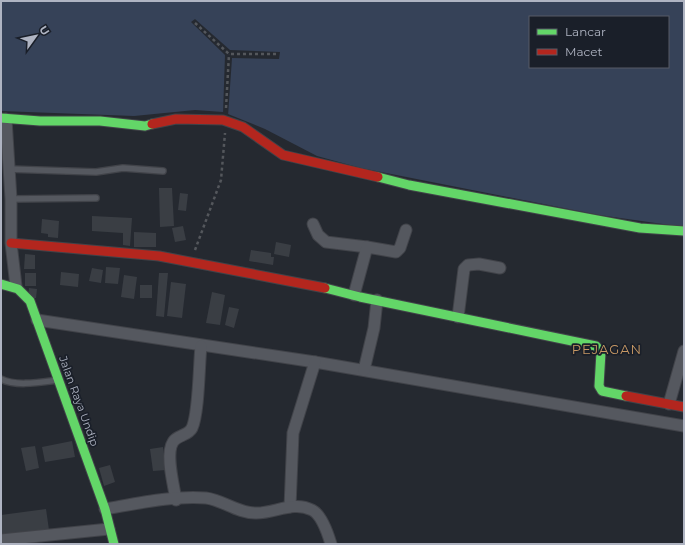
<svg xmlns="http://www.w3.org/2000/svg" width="685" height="545" font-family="Montserrat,sans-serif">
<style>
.water{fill:#364258;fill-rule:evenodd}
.pier{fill:#252930}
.building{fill:#3a3e44}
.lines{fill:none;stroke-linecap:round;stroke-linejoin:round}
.lane-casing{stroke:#414349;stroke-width:8}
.street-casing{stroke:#414349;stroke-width:13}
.fast-casing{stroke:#414349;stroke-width:11}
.jam-casing{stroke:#414349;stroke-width:11}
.path{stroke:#54575c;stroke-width:2.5;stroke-dasharray:3 3;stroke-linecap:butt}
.lane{stroke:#55585f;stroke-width:5.5}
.street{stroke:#55585f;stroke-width:11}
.fast{stroke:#63d668;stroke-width:9}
.jam{stroke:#b3261e;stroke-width:9}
.labels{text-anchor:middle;stroke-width:3.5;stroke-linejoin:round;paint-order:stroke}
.street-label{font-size:11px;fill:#afb4c2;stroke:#1a1f29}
.quarter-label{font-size:13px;letter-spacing:1px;fill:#c79864;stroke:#1a1f29}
</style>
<rect width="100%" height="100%" fill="#252930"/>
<path class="water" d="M 1,1 L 684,1 L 684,227 L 599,215 L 361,168 L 317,156 L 265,129 L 223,112 L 195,110 L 134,116 L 1,111 ZM 530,17 L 668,17 L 668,67 L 530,67 Z"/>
<path class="pier" d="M 195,19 L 230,50 L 280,52 L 279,59 L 232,58 L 228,116 L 223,114 L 225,55 L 191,22 Z"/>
<g class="building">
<path d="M 159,188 L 172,188 L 174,226 L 160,227 Z"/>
<path d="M 180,193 L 188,194 L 186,211 L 178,210 Z"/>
<path d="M 92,216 L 132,218 L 130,246 L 123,245 L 123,233 L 92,231 Z"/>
<path d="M 42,219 L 59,221 L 58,238 L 48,237 L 48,234 L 41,233 Z"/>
<path d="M 183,226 L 186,240 L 175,242 L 172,228 Z"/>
<path d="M 134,232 L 156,233 L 156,247 L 134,247 Z"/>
<path d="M 276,242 L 291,245 L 289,257 L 274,254 Z"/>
<path d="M 251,250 L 271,253 L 271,257 L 274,257 L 273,265 L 249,261 Z"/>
<path d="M 25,254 L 35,255 L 35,269 L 24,269 Z"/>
<path d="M 106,267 L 120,268 L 118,284 L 105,283 Z"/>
<path d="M 92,268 L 103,270 L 101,283 L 89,281 Z"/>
<path d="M 61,272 L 79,274 L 78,287 L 60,285 Z"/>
<rect x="25" y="273" width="11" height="13"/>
<path d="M 159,273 L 168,273 L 164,317 L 156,316 Z"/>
<path d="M 124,275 L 137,277 L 134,299 L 121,297 Z"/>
<path d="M 171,282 L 186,284 L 182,318 L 167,316 Z"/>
<rect x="140" y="285" width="12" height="13"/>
<path d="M 29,288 L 37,289 L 36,298 L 28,298 Z"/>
<path d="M 212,292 L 225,295 L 220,325 L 206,323 Z"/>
<path d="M 229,307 L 239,309 L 234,328 L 225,325 Z"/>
<path d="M 72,441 L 75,457 L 45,462 L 42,447 Z"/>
<path d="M 35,446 L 39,468 L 26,471 L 21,448 Z"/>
<path d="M 163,447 L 166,470 L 153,471 L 150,449 Z"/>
<path d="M 110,465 L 115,482 L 104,486 L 99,468 Z"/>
<path d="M 46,509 L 49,530 L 1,536 L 1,515 Z"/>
</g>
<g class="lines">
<defs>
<g id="lane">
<path d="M 8,169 L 96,172 L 123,168 L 163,171"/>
<path d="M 11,199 L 96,198"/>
<path d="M 1,379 C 16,387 42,382 58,380"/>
</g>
<g id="street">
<path d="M 6,119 L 11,199 L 11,243 L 16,286"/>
<path d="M 313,224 L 318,235 L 326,242 L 367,247"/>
<path d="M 354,295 L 367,247 L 396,252 L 400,248 L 406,230"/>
<path d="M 458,317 L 464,269 L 468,265 L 479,264 L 500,268"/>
<path d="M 37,320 L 315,362 L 684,426"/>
<path d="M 364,370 L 374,328 L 377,300"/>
<path d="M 669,404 L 684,351"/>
<path d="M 176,500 C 174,486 165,454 173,442 C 177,435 188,436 192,428 C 199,413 199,364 201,346"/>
<path d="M 290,507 L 293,433 L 315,362"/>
<path d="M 105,509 C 135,504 176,495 206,498 C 223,500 237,513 255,513 C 274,514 293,500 312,510 C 322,515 328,534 331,544"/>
<path d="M 1,540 L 109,529"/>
</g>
<g id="fast">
<path d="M 1,118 L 40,121 L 100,121 L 145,126 L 152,124"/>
<path d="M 378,177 L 409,185 L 640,228 L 684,231"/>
<path d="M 1,284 L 18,289 L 30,301 L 105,509 L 114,544"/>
<path d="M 325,288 L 360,297 L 596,346 L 601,352 L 599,386 L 602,391 L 626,396"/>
</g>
<g id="jam">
<path d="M 152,124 L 176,119 L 223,120 L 243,127 L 283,155 L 378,177"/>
<path d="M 11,243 L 159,256 L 325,288"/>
<path d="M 626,396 L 684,407"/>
</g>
</defs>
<use href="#lane" class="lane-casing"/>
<use href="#street" class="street-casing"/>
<use href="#fast" class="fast-casing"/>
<use href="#jam" class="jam-casing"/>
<g class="path">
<path d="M 195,23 L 229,54 L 276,54"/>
<path d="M 226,108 L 229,54"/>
<path d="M 195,250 L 221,180 L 225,133"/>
</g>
<use href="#lane" class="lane"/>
<use href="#street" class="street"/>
<use href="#fast" class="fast"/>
<use href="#jam" class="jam"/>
</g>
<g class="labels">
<g class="street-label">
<text transform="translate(79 401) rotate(70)" y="4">Jalan Raya Undip</text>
</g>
<g class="quarter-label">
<text x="607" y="354">PEJAGAN</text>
</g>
</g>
<rect width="685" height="545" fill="none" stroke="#afb4c2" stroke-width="4"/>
<rect x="529" y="16" width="140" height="52" fill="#1a1f29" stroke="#565b66"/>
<rect x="537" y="29" width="20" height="6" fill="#63d668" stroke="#565b66"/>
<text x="565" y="36" font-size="12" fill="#afb4c2">Lancar</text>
<rect x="537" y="49" width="20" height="6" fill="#b3261e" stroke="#565b66"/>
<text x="565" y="56" font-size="12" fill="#afb4c2">Macet</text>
<g transform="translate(36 36) rotate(57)" stroke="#1a1f29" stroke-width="3" paint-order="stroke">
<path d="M0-3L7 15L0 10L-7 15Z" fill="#afb4c2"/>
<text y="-6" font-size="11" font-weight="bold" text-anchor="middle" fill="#afb4c2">U</text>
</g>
</svg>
